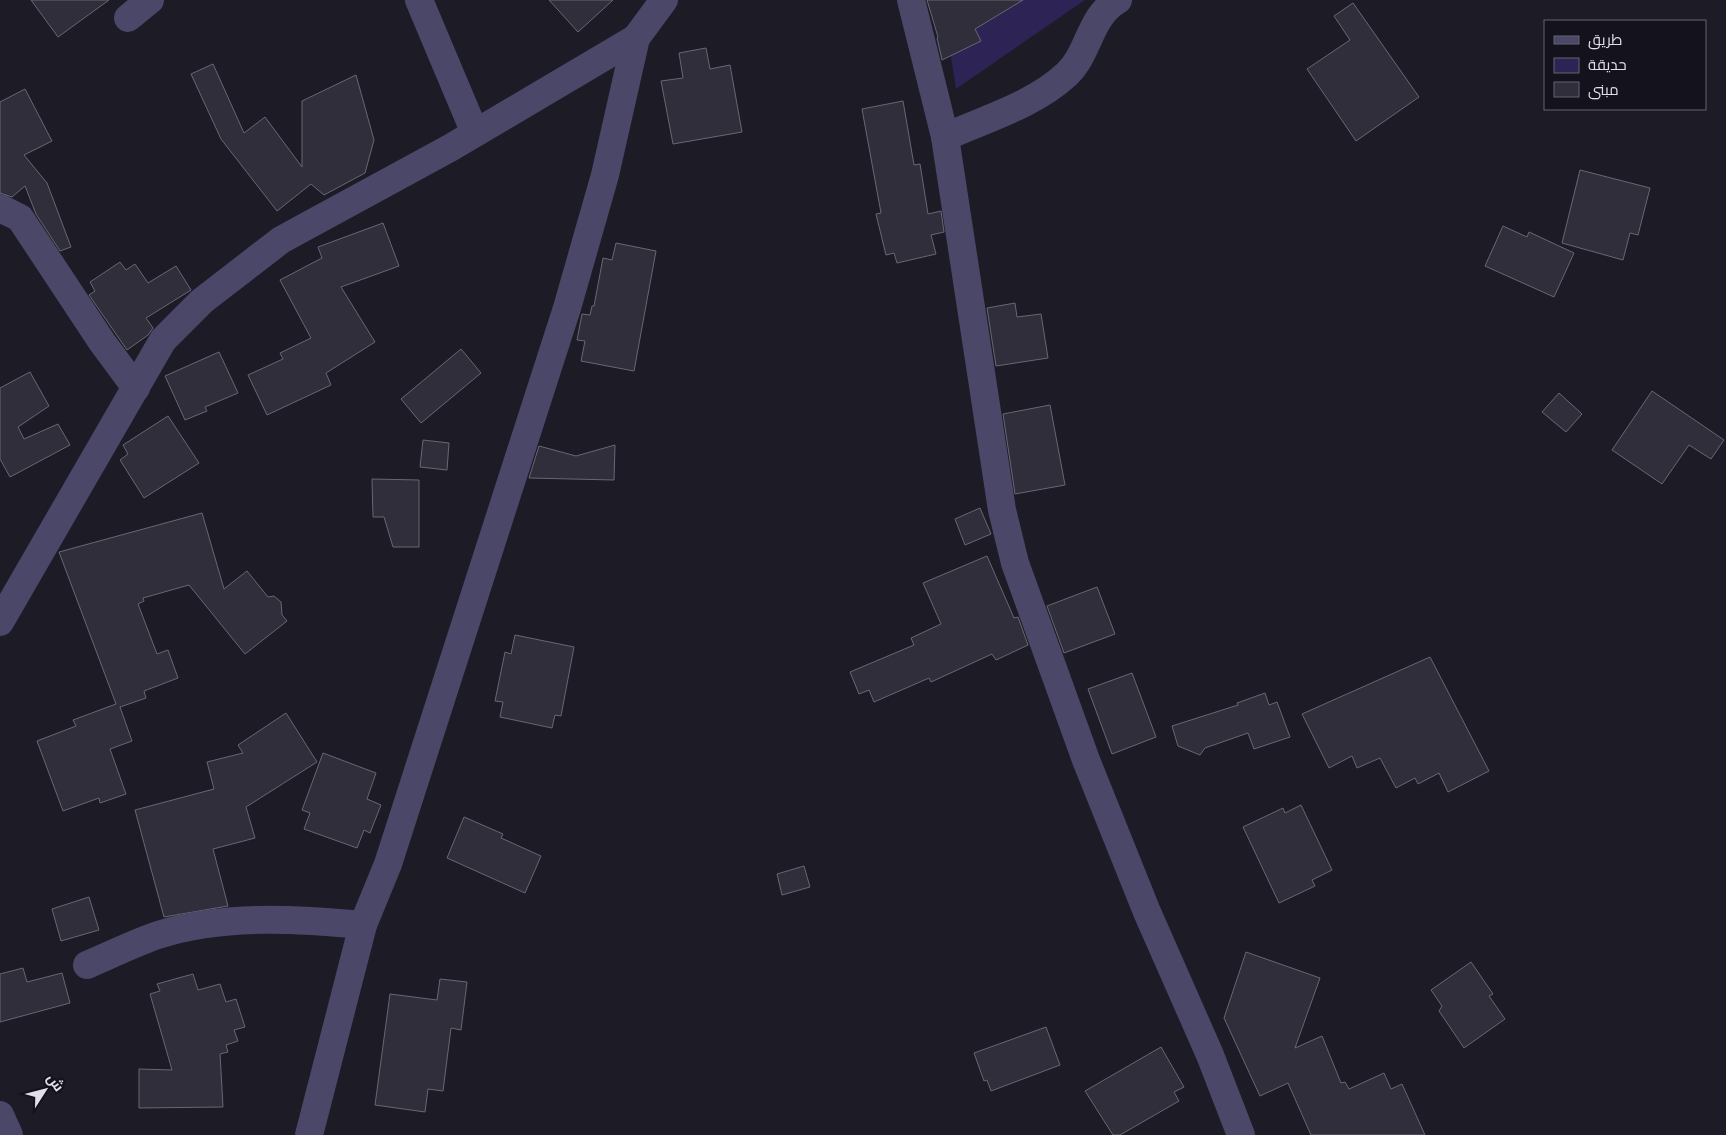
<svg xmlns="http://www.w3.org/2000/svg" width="1726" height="1135" font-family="'Crimson Pro',Cairo,serif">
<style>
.green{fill:#2d2355}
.building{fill:#2f2e3a;stroke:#686775}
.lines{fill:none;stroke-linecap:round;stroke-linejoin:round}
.minor{stroke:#4b4769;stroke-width:28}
</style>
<rect width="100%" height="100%" fill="#1c1b26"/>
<path class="green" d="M 942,0 L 1085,0 L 956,89 Z"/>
<g class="building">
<path d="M 31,0 L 109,0 L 58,37 Z"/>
<path d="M 549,0 L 613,0 L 578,32 Z"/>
<path d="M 927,0 L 1023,0 L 975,29 L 981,41 L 942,60 L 937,38 L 938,37 Z"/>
<path d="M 1353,3 L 1419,97 L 1356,141 L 1307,69 L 1350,40 L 1334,16 Z"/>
<path d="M 706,48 L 710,69 L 730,65 L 742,132 L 673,144 L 661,81 L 683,78 L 679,53 Z"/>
<path d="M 213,64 L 244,133 L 265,117 L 302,167 L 302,101 L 356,75 L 374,140 L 365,173 L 324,195 L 311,184 L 277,211 L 221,139 L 191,74 Z"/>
<path d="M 25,89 L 52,141 L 24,155 L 47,183 L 71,247 L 60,251 L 36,214 L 25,186 L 12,197 L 0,193 L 0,102 Z"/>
<path d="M 903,101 L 914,165 L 920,164 L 928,214 L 941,211 L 944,232 L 931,235 L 936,254 L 897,263 L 894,253 L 886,255 L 876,214 L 881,213 L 862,109 Z"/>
<path d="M 1580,170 L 1650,188 L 1638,235 L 1630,233 L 1623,260 L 1562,243 Z"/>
<path d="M 383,223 L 399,266 L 341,287 L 375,342 L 326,373 L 331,385 L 267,415 L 248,375 L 283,359 L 280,353 L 311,338 L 280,280 L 322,258 L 318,247 Z"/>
<path d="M 1503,226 L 1527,237 L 1529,232 L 1574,253 L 1554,297 L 1485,266 Z"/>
<path d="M 616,243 L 656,251 L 634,371 L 581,361 L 585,341 L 577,340 L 582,314 L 590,315 L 592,306 L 594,306 L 603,258 L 612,260 Z"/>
<path d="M 120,262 L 126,270 L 135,264 L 148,283 L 176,266 L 191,290 L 146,318 L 153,328 L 148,335 L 127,350 L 89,295 L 95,291 L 90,282 Z"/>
<path d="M 1015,303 L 1017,317 L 1041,314 L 1048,358 L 996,366 L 987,308 Z"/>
<path d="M 461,349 L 481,373 L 421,423 L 401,399 Z"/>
<path d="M 219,352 L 238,393 L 205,407 L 207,411 L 185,420 L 165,376 Z"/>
<path d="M 30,372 L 49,406 L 18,427 L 24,439 L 58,424 L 70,445 L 10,477 L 0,459 L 0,388 Z"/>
<path d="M 1652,391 L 1724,440 L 1711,459 L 1689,445 L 1662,484 L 1612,450 Z"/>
<path d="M 1559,393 L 1582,414 L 1566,432 L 1542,412 Z"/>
<path d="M 1050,405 L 1065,485 L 1015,494 L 1003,414 Z"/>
<path d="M 168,416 L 199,463 L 144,498 L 120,460 L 128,454 L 123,445 Z"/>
<path d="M 423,440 L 449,443 L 447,470 L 420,467 Z"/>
<path d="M 615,445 L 614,480 L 529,478 L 539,446 L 576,456 Z"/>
<path d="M 372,479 L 419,480 L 419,547 L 393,547 L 384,517 L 373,517 Z"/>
<path d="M 980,508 L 991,534 L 965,545 L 955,519 Z"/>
<path d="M 202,513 L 224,589 L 247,571 L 268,597 L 274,596 L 281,602 L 282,615 L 287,621 L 245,654 L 189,585 L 143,598 L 144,601 L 138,604 L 157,654 L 168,650 L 178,678 L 144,691 L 146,698 L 120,707 L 132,741 L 110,749 L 126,794 L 100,803 L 99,798 L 63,811 L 37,741 L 76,726 L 73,720 L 116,704 L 59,552 Z"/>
<path d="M 987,556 L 1014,618 L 1018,617 L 1028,645 L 996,660 L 992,654 L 931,682 L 929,678 L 874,702 L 869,690 L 859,694 L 850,672 L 914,645 L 911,638 L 941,624 L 923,583 Z"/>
<path d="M 1097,587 L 1115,634 L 1064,653 L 1047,606 Z"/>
<path d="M 515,635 L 574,647 L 561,716 L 555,715 L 552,728 L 500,717 L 503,702 L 495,701 L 505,652 L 511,654 Z"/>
<path d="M 1430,657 L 1489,771 L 1448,792 L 1439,773 L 1418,784 L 1415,778 L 1396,788 L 1380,758 L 1357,768 L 1352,756 L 1329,768 L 1302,714 Z"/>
<path d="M 1132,673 L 1156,737 L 1112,754 L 1088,689 Z"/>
<path d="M 1265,693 L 1269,705 L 1277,702 L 1290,737 L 1254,749 L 1248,733 L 1205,748 L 1200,755 L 1178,746 L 1172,726 L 1238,705 L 1237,703 Z"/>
<path d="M 286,713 L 317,762 L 246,807 L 255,838 L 213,849 L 228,906 L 164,917 L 135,810 L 214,789 L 207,762 L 243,753 L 238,745 Z"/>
<path d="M 323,753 L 376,773 L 367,799 L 381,805 L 370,833 L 364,830 L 357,848 L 304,829 L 310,813 L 302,810 Z"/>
<path d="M 1301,805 L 1332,870 L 1312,880 L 1315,886 L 1279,903 L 1243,827 L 1283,808 L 1285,813 Z"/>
<path d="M 464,817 L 503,834 L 501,838 L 541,856 L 525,893 L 447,858 Z"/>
<path d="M 804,866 L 810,887 L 782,895 L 777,874 Z"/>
<path d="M 89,897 L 99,930 L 61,941 L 52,909 Z"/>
<path d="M 1246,952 L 1320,978 L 1295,1048 L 1322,1036 L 1341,1083 L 1345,1082 L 1349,1089 L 1384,1073 L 1391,1089 L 1402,1084 L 1425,1135 L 1311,1135 L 1288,1083 L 1260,1096 L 1224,1018 Z"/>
<path d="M 1471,962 L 1493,994 L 1489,996 L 1505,1019 L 1464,1048 L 1439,1011 L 1442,1006 L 1431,990 Z"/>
<path d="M 23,968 L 27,982 L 62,973 L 70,1003 L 0,1022 L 0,974 Z"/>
<path d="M 193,974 L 198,990 L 220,984 L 226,1002 L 236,999 L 245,1027 L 234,1030 L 238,1041 L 226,1045 L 228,1052 L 220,1054 L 223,1107 L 139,1108 L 139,1069 L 172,1070 L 150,994 L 160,991 L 157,984 Z"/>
<path d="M 440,979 L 467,982 L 461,1030 L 451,1028 L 443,1091 L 428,1089 L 425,1112 L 375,1105 L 390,994 L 437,1000 Z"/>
<path d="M 1046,1027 L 1060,1065 L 991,1091 L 987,1080 L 984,1081 L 974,1053 Z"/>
<path d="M 1161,1047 L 1184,1087 L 1174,1092 L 1179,1101 L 1120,1135 L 1113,1135 L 1085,1091 Z"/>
</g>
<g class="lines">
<g class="minor">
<path d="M 419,0 L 475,133"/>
<path d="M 911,0 L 945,137 L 1002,510 L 1015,563 L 1086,760 L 1147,912 L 1210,1055 L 1241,1135"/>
<path d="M 128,18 L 150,0"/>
<path d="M 945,137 C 985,119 1034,105 1067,74 C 1090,52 1089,17 1118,0"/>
<path d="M 0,208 L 20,218 L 102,342 L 136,388"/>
<path d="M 0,622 L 163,340 L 202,301 L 281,240 L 450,148 L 636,38"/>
<path d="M 87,965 C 111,955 134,943 158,935 C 223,914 297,919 363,925"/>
<path d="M 0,1115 L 9,1135"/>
<path d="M 309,1135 L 363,925 L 388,864 L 567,308 L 605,175 L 636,38 L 664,0"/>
</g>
</g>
<rect x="1544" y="20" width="162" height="90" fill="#13121d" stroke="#65646e"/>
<rect x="1554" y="36" width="25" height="8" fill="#4b4769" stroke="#65646e"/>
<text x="1588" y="45" font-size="15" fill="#e0e0e8">طريق</text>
<rect x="1554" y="58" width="25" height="15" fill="#2d2355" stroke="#65646e"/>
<text x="1588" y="70" font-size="15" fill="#e0e0e8">حديقة</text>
<rect x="1554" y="82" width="25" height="15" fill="#2f2e3a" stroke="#65646e"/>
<text x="1588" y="95" font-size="15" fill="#e0e0e8">مبنى</text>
<g transform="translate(45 1090) rotate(54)" stroke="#13121d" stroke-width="4" paint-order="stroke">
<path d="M0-4L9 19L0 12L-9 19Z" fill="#e0e0e8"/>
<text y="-8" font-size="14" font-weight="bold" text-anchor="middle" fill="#e0e0e8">ش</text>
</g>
</svg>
